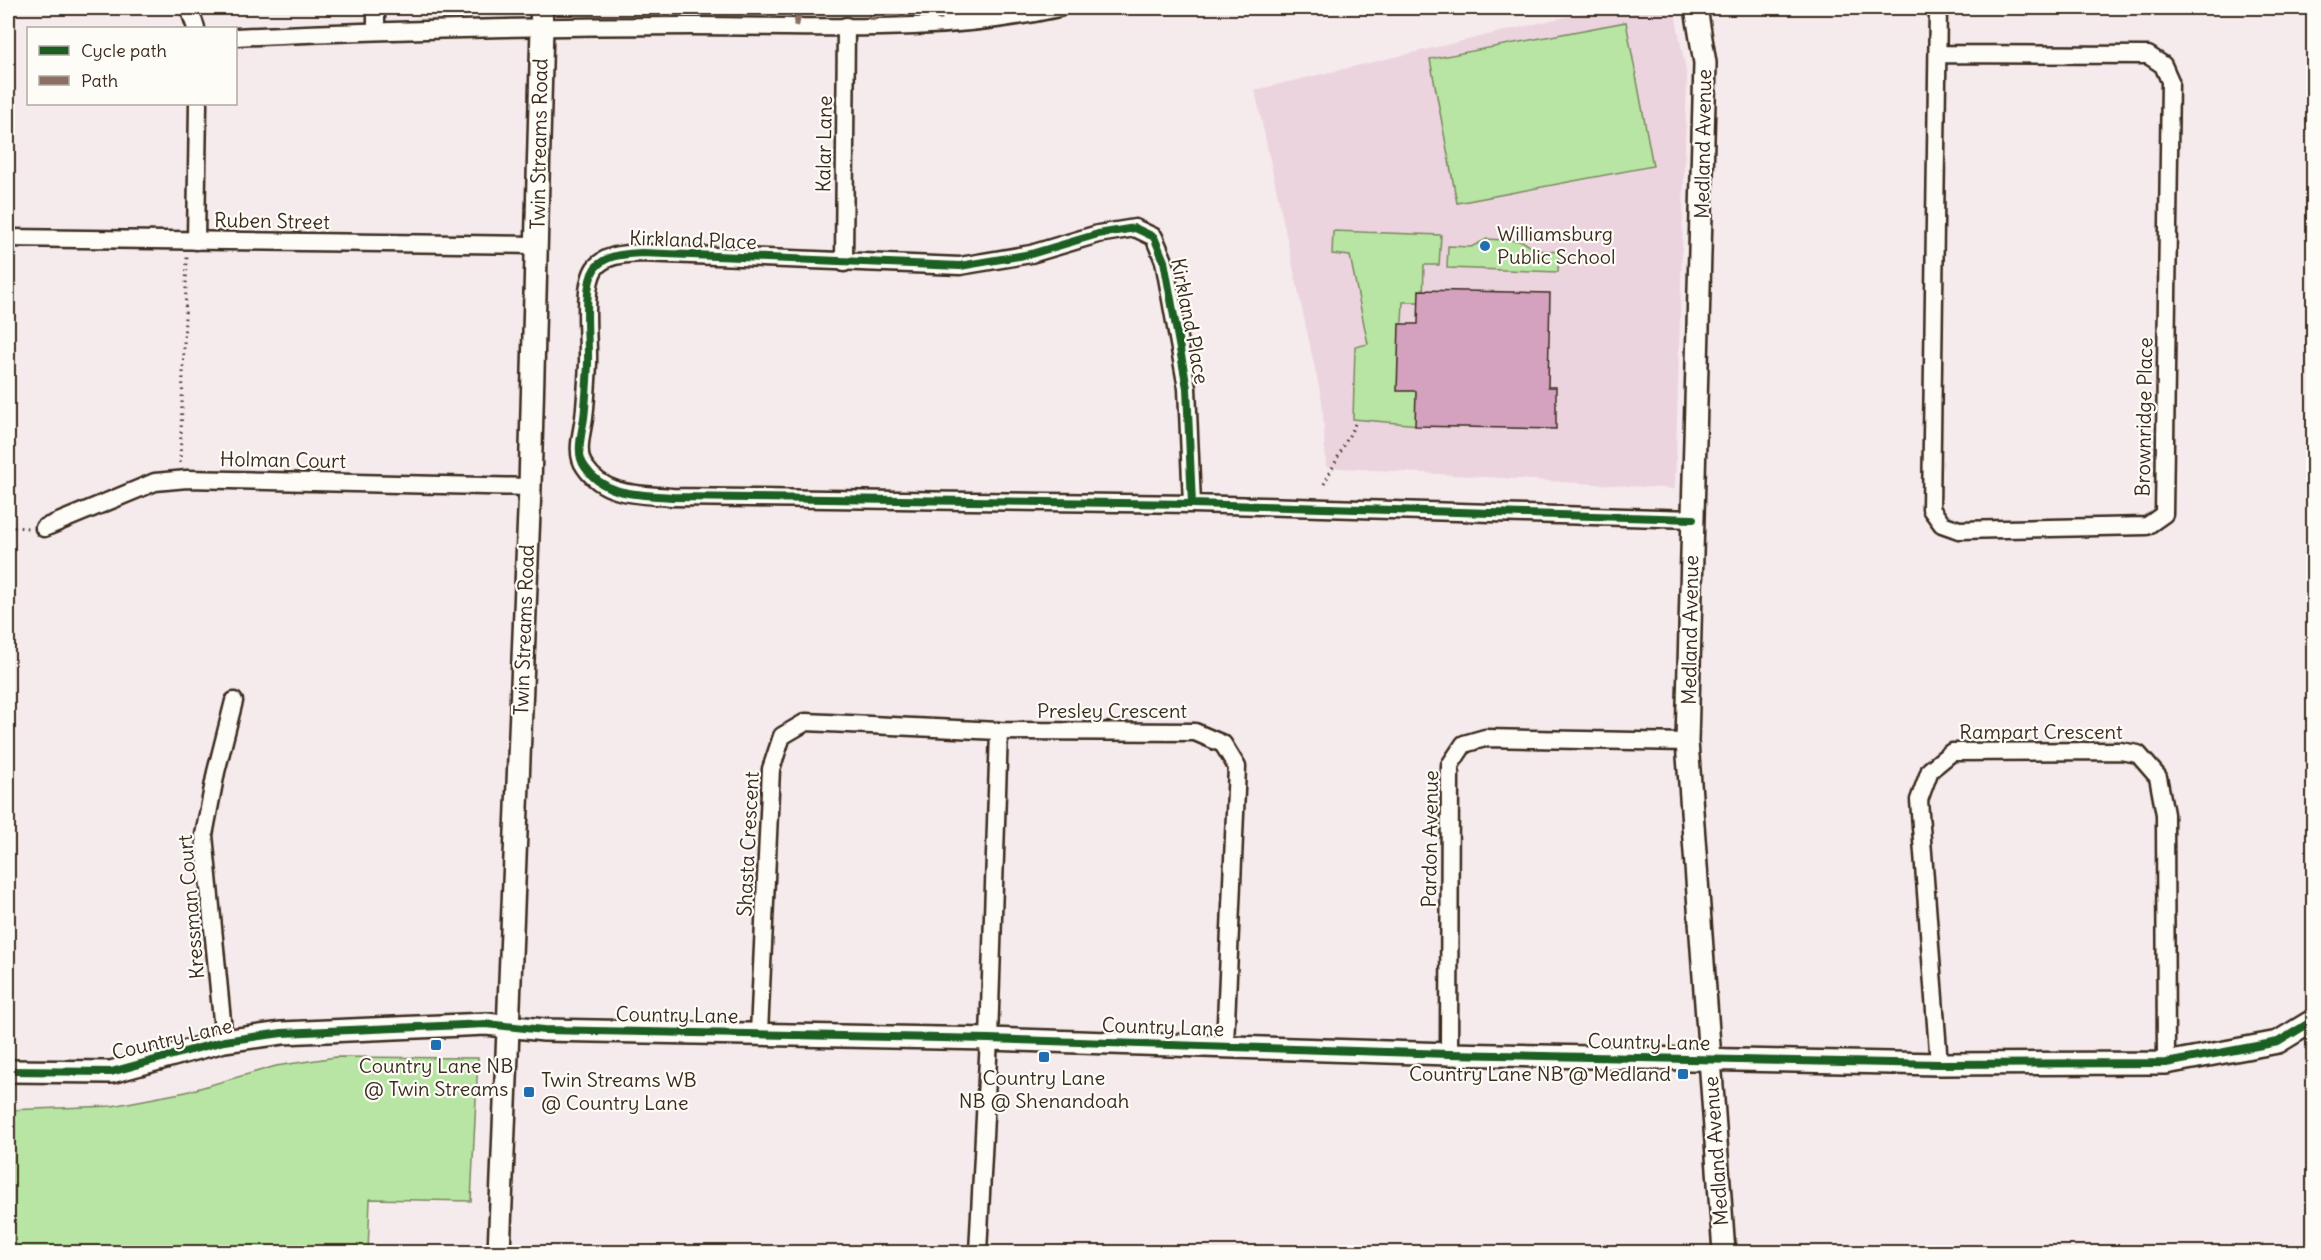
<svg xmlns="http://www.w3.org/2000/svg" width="2321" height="1260" font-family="Delius,sans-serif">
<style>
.built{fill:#ebd4de}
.green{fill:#b8e5a3;stroke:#7a8860;stroke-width:1.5}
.building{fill:#d4a2be;stroke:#3b2a1e;stroke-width:1.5}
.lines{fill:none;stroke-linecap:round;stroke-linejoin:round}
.minor-casing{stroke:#3b2a1e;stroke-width:21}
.tertiary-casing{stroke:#3b2a1e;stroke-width:26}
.path{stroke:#3b2a1e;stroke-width:3;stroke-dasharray:1.5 4.5;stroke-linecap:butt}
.minor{stroke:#fdfcf7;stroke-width:16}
.tertiary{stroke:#fdfcf7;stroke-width:21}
.quiet{stroke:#8d6e63;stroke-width:6;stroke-dasharray:12 6;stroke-linecap:butt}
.cycleway-casing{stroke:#fdfcf7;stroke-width:11}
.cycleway{stroke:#1b5e20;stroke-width:8}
.poi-dot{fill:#1f6fb2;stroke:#fdfcf7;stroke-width:2}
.labels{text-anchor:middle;stroke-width:4.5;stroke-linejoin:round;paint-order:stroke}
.street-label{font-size:20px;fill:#3b2a1e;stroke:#fdfcf7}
.poi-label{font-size:20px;fill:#3b2a1e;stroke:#fdfcf7;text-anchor:start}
</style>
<rect width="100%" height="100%" fill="#f5eaec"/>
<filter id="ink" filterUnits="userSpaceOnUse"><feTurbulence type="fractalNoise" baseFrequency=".0167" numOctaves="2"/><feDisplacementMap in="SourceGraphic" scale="12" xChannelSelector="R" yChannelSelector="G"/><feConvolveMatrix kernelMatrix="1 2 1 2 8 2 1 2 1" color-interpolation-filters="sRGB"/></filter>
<g filter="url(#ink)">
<path class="built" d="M 1603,8 L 1674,8 L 1687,77 L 1675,489 L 1326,467 L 1322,401 L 1255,90 Z"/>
<g class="green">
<path d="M 1626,22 L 1653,166 L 1457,203 L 1430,59 Z"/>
<path d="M 1333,231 L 1441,235 L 1439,265 L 1424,265 L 1423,302 L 1403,302 L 1399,383 L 1421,384 L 1419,425 L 1353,419 L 1355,347 L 1368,344 L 1350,256 L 1332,254 Z"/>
<path d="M 1487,239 L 1522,241 L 1536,250 L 1559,252 L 1558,272 L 1447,268 L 1448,246 L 1471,247 Z"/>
<path d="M 336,1057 L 478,1058 L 471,1201 L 370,1199 L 368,1252 L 8,1252 L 8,1110 L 112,1106 L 186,1092 L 276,1066 Z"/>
</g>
<path class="building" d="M 1419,290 L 1550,293 L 1548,387 L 1556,387 L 1556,429 L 1415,426 L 1416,391 L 1397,391 L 1399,324 L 1418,324 Z"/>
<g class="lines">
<defs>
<g id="minor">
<path d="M 189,8 L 196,28"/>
<path d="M 376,8 L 376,31"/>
<path d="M 1938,8 L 1931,509 L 1942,524 L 1959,530 L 2147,526 L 2164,514 L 2170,81 L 2163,65 L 2148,55 L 1939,54"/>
<path d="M 236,37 C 388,30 541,26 693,26 C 814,26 941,35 1059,8"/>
<path d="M 8,238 L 537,245"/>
<path d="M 196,241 L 198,104"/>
<path d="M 844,263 L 846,26"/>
<path d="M 1192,504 L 1187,388 L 1164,261 L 1154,237 L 1135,228 L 1098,234 L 1031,254 L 960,266 L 642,253 C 626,254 606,254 595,268 C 582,287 589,339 588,363 C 587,382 586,400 584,418 C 582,433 575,454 585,467 C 605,497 640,494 672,497 L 1192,504 L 1693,519"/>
<path d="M 44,528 L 155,482 L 187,479 L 530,487"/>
<path d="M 759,1033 L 771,769 L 782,736 L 806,722 L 999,731 L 1195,732 L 1223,744 L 1237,767 L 1225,1045"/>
<path d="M 224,1041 L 204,835 L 216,772 L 234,701"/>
<path d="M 1449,1054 L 1450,765 L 1464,744 L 1485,738 L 1687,742"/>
<path d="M 1939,1064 L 1919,800 L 1930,770 L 1952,752 L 2120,751 L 2138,754 L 2158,777 L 2165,814 L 2166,1063"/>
<path d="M 978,1252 L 989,1039 L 999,731"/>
</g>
<g id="tertiary">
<path d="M 1696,8 L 1705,63 L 1687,742 L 1724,1252"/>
<path d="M 8,1071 L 111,1072 L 224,1041 L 282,1033 L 486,1024 L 544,1030 L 989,1039 L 1449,1054 L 1939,1064 L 2166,1063 L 2278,1042 L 2314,1020"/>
<path d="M 499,1252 L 530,487 L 542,26 L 541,8"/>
</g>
</defs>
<use href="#minor" class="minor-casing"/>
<use href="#tertiary" class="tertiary-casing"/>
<g class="path">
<path d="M 180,463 L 187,257"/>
<path d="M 1324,484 L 1355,424"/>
<path d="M 8,554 L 11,527 L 28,528"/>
</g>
<use href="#minor" class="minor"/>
<use href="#tertiary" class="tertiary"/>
<g class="quiet">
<path d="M 873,8 L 873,25"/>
<path d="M 938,8 L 940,23"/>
<path d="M 796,26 L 800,8"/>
</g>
<defs>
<g id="cycleway">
<path d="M 1192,504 L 1187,388 L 1164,261 L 1154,237 L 1135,228 L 1098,234 L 1031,254 L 960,266 L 642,253 C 626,254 606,254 595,268 C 582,287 589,339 588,363 C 587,382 586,400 584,418 C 582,433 575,454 585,467 C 605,497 640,494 672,497 L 1192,504 L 1693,519"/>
<path d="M 8,1071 L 111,1072 L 224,1041 L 282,1033 L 486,1024 L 544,1030 L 989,1039 L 1449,1054 L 1939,1064 L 2166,1063 L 2278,1042 L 2314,1020"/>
</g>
</defs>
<use href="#cycleway" class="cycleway-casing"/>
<use href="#cycleway" class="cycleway"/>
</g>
</g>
<g class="poi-dot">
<circle cx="1485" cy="246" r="6"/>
<rect x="430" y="1039" width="12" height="12" rx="3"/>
<rect x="1038" y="1051" width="12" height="12" rx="3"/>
<rect x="1677" y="1068" width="12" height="12" rx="3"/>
<rect x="523" y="1086" width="12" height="12" rx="3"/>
</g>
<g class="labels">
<g class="street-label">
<text transform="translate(539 144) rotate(-89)" y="7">Twin Streams Road</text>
<text transform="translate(824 144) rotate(-89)" y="7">Kalar Lane</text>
<text transform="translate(1703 144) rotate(-89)" y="7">Medland Avenue</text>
<text transform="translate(272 221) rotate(1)" y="7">Ruben Street</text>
<text transform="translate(693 240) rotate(2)" y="7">Kirkland Place</text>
<text transform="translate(1190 321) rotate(79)" y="7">Kirkland Place</text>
<text transform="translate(2144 417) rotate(-89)" y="7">Brownridge Place</text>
<text transform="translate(283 460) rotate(1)" y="7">Holman Court</text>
<text transform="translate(524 630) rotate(-88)" y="7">Twin Streams Road</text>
<text transform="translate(1690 630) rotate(-89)" y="7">Medland Avenue</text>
<text x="1112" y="718">Presley Crescent</text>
<text x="2041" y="739">Rampart Crescent</text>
<text transform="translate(1430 839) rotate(-89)" y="7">Pardon Avenue</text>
<text transform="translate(748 844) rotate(-87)" y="7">Shasta Crescent</text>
<text transform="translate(191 907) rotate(-95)" y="7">Kressman Court</text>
<text transform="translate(677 1015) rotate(1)" y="7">Country Lane</text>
<text transform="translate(1163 1027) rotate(2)" y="7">Country Lane</text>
<text transform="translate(172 1039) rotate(-13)" y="7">Country Lane</text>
<text transform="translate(1649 1042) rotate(1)" y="7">Country Lane</text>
<text transform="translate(1716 1151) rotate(-94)" y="7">Medland Avenue</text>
</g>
<g class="poi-label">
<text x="1497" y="241">Williamsburg<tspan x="1497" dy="23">Public School</tspan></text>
<text x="436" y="1073" text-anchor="middle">Country Lane NB<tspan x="436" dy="23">@ Twin Streams</tspan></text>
<text x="1671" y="1081" text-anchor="end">Country Lane NB @ Medland</text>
<text x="1044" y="1085" text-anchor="middle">Country Lane<tspan x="1044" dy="23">NB @ Shenandoah</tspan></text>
<text x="541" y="1087">Twin Streams WB<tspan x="541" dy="23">@ Country Lane</tspan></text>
</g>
</g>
<rect width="2321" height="1260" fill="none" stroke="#fdfcf7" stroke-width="30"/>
<rect x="15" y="15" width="2291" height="1230" fill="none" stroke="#3b2a1e" stroke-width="2" filter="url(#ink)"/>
<rect x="27" y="27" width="210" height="78" fill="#fdfcf7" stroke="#afa8a0" stroke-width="1.5"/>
<rect x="39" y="46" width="30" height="9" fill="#1b5e20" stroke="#afa8a0" stroke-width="1.5"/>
<text x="81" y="57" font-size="18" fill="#3b2a1e">Cycle path</text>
<rect x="39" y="76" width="30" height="9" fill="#8d6e63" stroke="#afa8a0" stroke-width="1.5"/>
<text x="81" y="87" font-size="18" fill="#3b2a1e">Path</text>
</svg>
